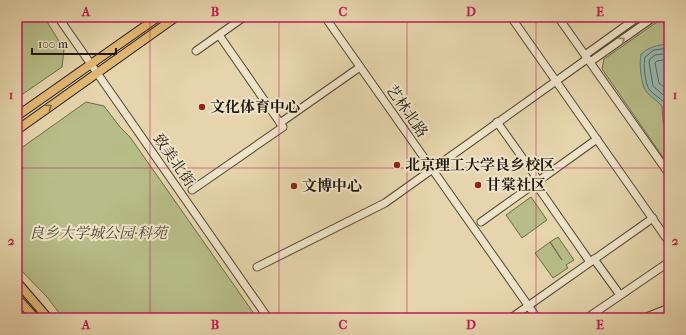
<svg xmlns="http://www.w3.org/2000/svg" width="686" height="335" font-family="'IM FELL French Canon','Noto Serif SC',serif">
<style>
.green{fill:#b7bd88;stroke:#6b6a4a}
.water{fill:#96b8ab;stroke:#66776c}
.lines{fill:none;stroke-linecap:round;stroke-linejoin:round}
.shore{stroke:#5a675c;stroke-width:1}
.minor-casing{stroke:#514635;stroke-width:9}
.major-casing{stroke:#1f160d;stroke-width:10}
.minor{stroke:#efe4c9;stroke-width:7}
.major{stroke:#e3ba76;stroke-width:8}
.oneway{stroke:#918774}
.oneway2{stroke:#816842}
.grid{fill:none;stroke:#c2185b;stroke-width:1;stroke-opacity:0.55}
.poi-dot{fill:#8f2418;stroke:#efe4c9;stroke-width:1.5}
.labels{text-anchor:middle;stroke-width:4;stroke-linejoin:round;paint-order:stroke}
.poi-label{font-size:15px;font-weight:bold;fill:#1f160d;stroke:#efe4c9;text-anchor:start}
.street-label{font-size:15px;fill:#1f160d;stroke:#efe4c9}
.park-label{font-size:15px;font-style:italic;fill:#4d4832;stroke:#efe4c9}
.neatline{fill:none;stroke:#c2185b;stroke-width:1.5}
.grid-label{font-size:13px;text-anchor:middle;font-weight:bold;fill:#c2185b}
</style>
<rect width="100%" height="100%" fill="#e6d5ac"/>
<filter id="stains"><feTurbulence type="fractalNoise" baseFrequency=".005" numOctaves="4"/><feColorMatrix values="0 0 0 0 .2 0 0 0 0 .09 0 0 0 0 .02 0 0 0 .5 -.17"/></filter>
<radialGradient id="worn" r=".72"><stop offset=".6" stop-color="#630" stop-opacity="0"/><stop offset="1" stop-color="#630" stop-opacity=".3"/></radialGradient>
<g class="green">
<path d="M 17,17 L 44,17 L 64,49 L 62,67 L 17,98 Z"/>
<path d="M 664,17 L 669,17 L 669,166 L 602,69 L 604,59 Z"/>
<path d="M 86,102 L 104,106 L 120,127 L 130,137 L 257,318 L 63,318 L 47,297 L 17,266 L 17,151 Z"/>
<path d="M 531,197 L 547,220 L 522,238 L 506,215 Z"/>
<path d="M 558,237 L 574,260 L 566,265 L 568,268 L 553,278 L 535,253 L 550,242 L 562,260 L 550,242 Z"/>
</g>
<path class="water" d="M 669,43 L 669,131 L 665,129 L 663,121 L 662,106 C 657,100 650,97 646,91 C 641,85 639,62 641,54 C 650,46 658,46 669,43 Z"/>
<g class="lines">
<g class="shore">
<path d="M 669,48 L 654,50 L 645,57 C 643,63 645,83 649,89 C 653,95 661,98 666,104 L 667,120 L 669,126"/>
<path d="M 669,53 L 655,55 L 650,59 L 649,62 L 653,86 L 669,100"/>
<path d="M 669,59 L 657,61 L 655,63 L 659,83 L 669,91"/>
</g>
<defs>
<g id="minor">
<path d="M 58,17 L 268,318"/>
<path d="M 325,17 L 537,318"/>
<path d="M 511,17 L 669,242"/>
<path d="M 558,17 L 669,174"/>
<path d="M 196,51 L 244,17"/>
<path d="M 585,55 L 638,17"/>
<path d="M 590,62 L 654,17"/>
<path d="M 497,122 L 539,181"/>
<path d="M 280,123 L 360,67"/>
<path d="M 535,183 L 590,262"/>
<path d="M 192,190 L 283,127 L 219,35"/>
<path d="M 481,222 L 597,139"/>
<path d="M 594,259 L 620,295"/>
<path d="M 257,267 L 385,203 L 587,59"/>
<path d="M 511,318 L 653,218"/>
<path d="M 587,318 L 669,262"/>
<path d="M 644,318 L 669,308"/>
</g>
<g id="major">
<path d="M 17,116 L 158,17"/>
<path d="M 17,130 L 176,17"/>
<path d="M 17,282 L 48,318"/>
<path d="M 17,298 L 35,318"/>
</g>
</defs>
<use href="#minor" class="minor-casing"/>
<use href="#major" class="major-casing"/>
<use href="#minor" class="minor"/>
<use href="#major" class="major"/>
</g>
<defs><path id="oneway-chevron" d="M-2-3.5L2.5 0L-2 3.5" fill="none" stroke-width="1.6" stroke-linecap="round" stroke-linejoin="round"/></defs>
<use class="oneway" href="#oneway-chevron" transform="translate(622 40) rotate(-35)"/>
<use class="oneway2" href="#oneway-chevron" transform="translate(49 107) rotate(-35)"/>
<path class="grid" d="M 150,17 L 150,318M 279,17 L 279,318M 407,17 L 407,318M 536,17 L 536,318M 17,168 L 669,168"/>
<g class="poi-dot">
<circle cx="202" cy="107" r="4"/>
<circle cx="397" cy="165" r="4"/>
<circle cx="478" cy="185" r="4"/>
<circle cx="294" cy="186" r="4"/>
</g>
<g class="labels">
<g class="poi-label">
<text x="210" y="112">文化体育中心</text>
<text x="405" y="170">北京理工大学良乡校区</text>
<text x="486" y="190">甘棠社区</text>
<text x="302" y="191">文博中心</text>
</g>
<g class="street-label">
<text transform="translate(407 111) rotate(55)" y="5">艺林北路</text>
<text transform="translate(174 160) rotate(55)" y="5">致美北街</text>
</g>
<g class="park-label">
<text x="98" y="238">良乡大学城公园·科苑</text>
</g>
</g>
<rect width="686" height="335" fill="none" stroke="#e6d5ac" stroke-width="44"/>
<path d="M32 48v6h84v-6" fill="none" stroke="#1f160d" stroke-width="2"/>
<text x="38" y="48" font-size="12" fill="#1f160d" stroke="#efe4c9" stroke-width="3" paint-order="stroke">100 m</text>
<rect x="22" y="22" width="642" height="291" class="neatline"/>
<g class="grid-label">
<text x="86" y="16">A</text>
<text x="215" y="16">B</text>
<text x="343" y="16">C</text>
<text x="471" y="16">D</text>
<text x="600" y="16">E</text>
<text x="11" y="99">1</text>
<text x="675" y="99">1</text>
<text x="11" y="245">2</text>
<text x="675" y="245">2</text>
<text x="86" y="329">A</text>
<text x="215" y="329">B</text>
<text x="343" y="329">C</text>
<text x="471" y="329">D</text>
<text x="600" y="329">E</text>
</g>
<rect width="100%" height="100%" filter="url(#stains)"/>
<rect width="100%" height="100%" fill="url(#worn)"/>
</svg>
